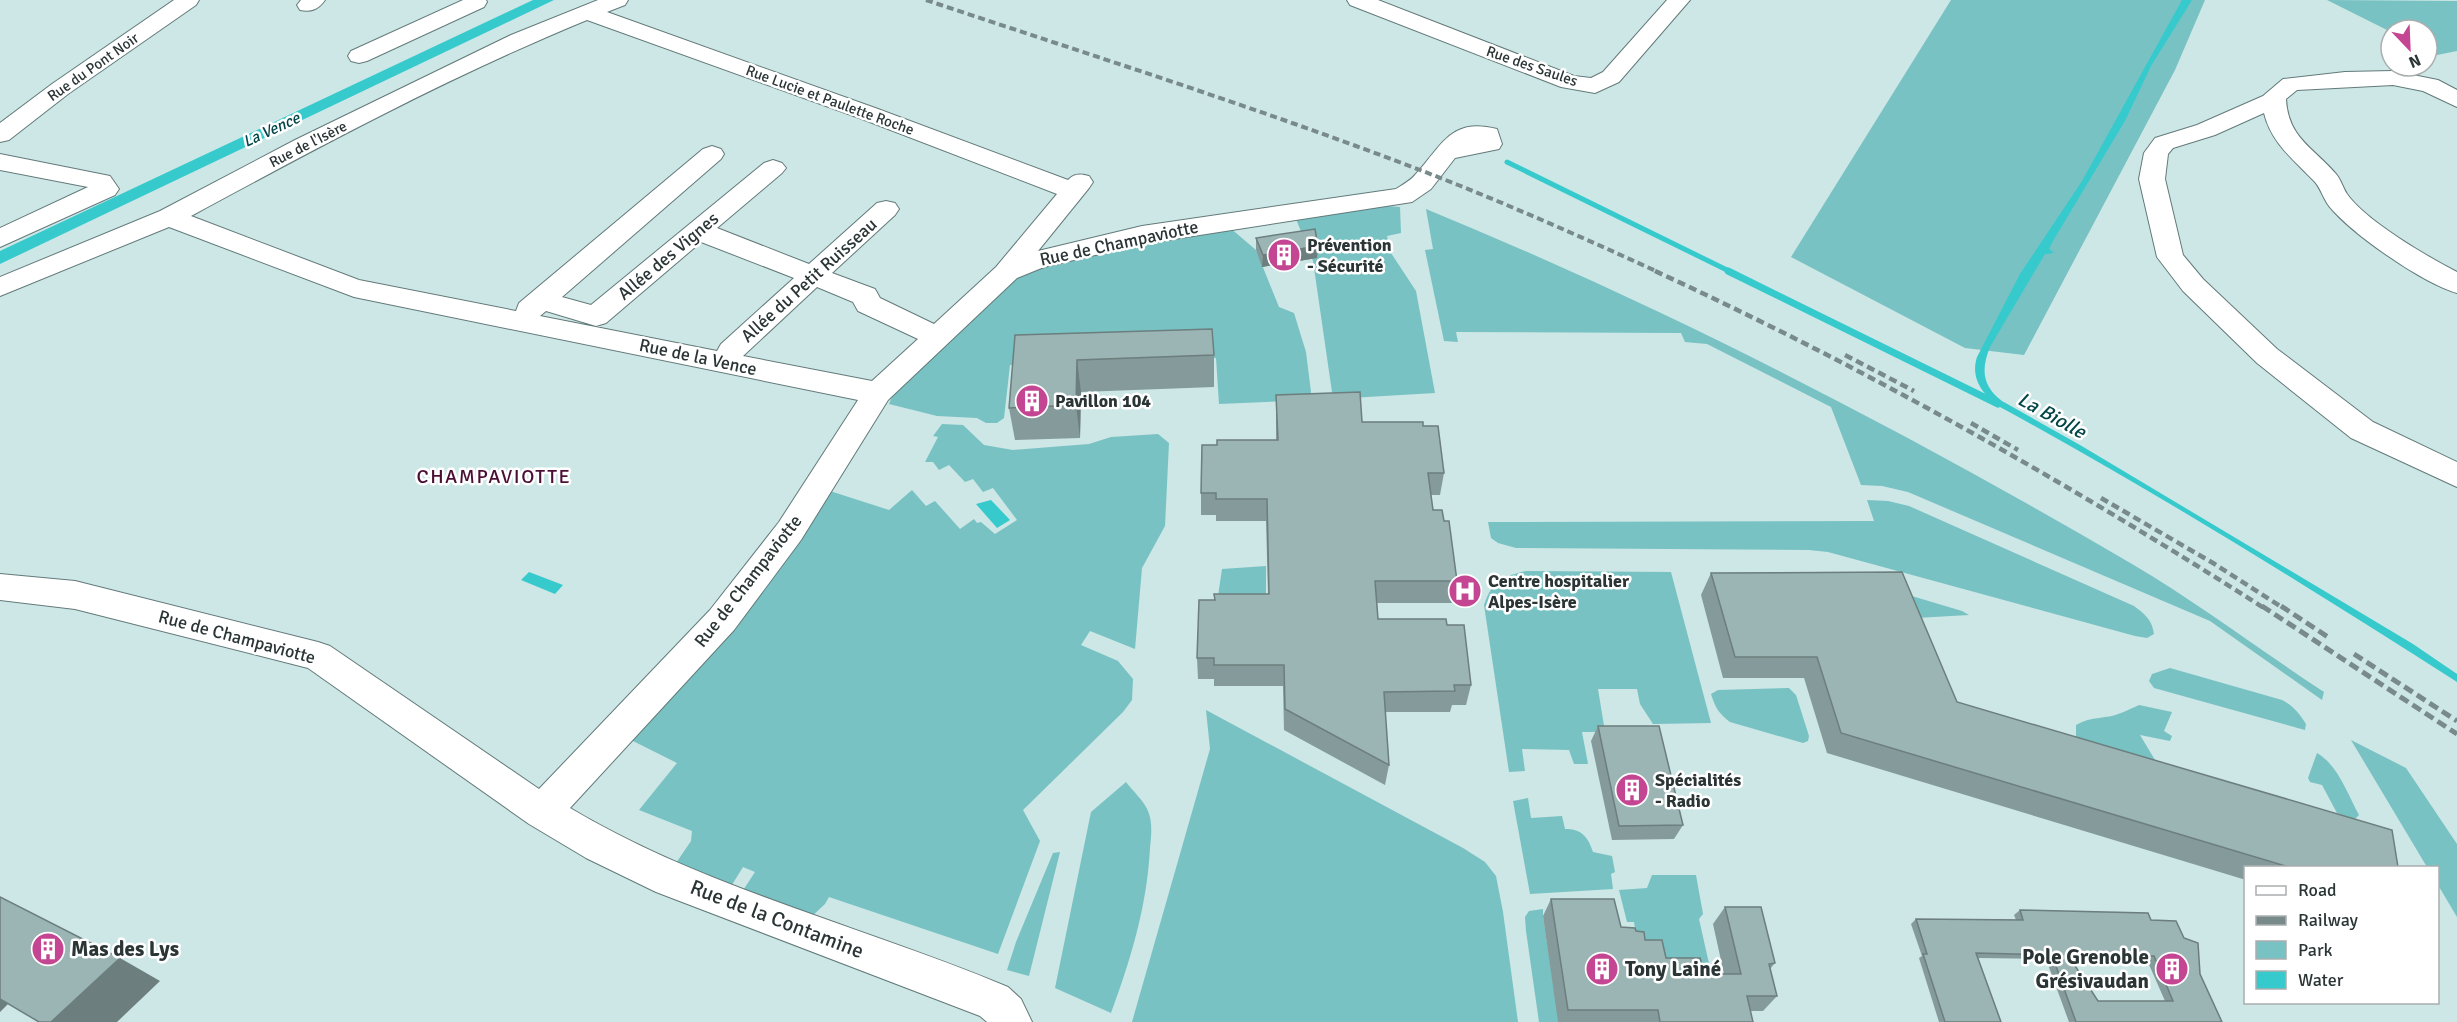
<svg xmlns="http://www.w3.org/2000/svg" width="2457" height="1022" viewBox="0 0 2457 1022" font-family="Signika,sans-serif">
<rect width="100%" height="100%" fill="#cde6e6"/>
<!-- green -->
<path fill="#78c2c3" d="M1951,0h254l-30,70 -151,285 -59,-7 -174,-91z
M2327,0l130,1v50l-20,4 -10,-5v-20h-36v2z
M1373,205l27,2 1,26 -14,3 4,17 25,38 19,102 -102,6 -20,-138 -17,-42z
M1426,209c244,100 479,222 706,355 66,39 128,86 192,128l-2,8 -112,-79 -302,-129 -26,-6 -21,-1 -30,-78 -124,-63 -22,-2 -4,-9 -225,-1 2,10 -14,-1 -19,-91 8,-1z
M1229,227l27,23 23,57 15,6 12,39 6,48 -93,4 -3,-46 -206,7 -6,53 -7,5h-11l-9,-5 -40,-2 -48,-12 4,-10 119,-116 59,-22z
M942,424l21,1 21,20 29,5 76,-6 22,-7 47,-3 11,9 -4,83 -23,42 -7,81 -45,-18 -9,14 37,16 15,18 -1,21 -9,12 -100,98 17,31 -42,113 -169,-57 -4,7 -15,14 -68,-26 13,-20 -12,-5 -13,21 -56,-22 17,-25 1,-10 -53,-21 38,-47 -58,-29 211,-243 59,19 23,-20 14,16 9,-5 25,28 14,-10 3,4 4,-1 14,12 22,-14 -24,-32 -10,4 -10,-13 -8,3 -16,-17 -10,5 -6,-8h-8l13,-25 -5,-1z
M1867,500l21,1 21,5 225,100c11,8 18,14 20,28l-7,4 -12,-2 -307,-84 -19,-2 -293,-2 -18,-5 -7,-5 -3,-16 386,-1z
M1266,566v49l-51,1 7,-47z
M1526,571l145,1 40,151 -58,1 -13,-20 -3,-15h-39l7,43h-23l6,32h-14l-5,-14 -47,-1 3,22 -16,1 -25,-167c9,-25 17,-28 42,-34z
M1895,591l67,20 7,4 -71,4z
M2170,668l112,32c11,6 17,13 24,24l-1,6 -151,-42 -5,-7 3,-7z
M1789,688l7,7 13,41 -1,5 -5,2 -73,-21c-11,-8 -15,-15 -19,-28l7,-4z
M2139,705l33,7 -8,19 8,5 -2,5 -30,-6 15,25 -50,-14 -29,5v-26c11,-6 17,-6 29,-8 12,-1 23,-7 34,-12z
M1206,710l257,138 22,14 11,14 7,36 15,110h-386l78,-273z
M2351,740l55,28 51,76v73l-19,-32v-17l-11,-1z
M2317,753c21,12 31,42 42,62l-5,5 -17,-7 -15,-28 -12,-3 -2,-4z
M1126,782c7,9 18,19 22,29 5,12 3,26 2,37 -3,58 -19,111 -39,165l-56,-25 36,-176z
M1528,798l3,20 31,-2 3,13c17,0 23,8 28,23l19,4 3,16 -4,2 2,15 -83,5 -17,-93z
M1060,852l-31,124 -22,-6 9,-28 37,-89z
M1652,875h44l7,39 -4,5 11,49 -33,1 -38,-18 -5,-29h-7l-8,-32 28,-2z
M1543,909v7l16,106h-20l-13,-91 -1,-14 4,-6z"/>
<!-- water -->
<path fill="#37cacd" d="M533,0h21l-554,264v-13z
M2182,0h10l-41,66 -26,55 -72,120 -4,8 5,4 -9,1 -55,93c-9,22 -8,39 12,54l78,44 333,199 44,30v8c-150,-96 -301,-190 -457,-275 -17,-12 -30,-28 -23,-50l43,-83 62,-93z
M991,500l19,20 -13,8 -21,-24z
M529,572l34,13 -8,9 -34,-14z"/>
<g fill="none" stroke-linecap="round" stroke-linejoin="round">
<!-- stream-far1 -->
<path stroke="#37cacd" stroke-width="5" d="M1507,162l224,110"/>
<!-- stream -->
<path stroke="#37cacd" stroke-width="7" d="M1728,271l270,133"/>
<!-- minor casing -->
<g stroke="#637a7a" stroke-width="2">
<path id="minor" d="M174,0h25l-3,5 -128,89 -59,46 -9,2v-19l52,-39z
M301,0h24c-7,10 -14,12 -25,10l-3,-5z
M463,0h23l1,2 -3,5 -117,54 -8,2 -8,-2 -3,-5 3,-5z
M598,0h30l-3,5 -18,7 271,97 190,71c6,-7 13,-6 21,-4l4,6 -4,6 -51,63 104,-25 254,-37c6,-4 14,-8 19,-14 27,-29 35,-58 82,-46l5,15 -3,5 -44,9 -24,31 -19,13 -270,42 -98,23 -27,11 -129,122 -87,140 -67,90 -164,178c136,81 293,118 438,179l13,12 11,23h-45l-7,-6 -324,-124 -70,-34 -57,-34 -221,-156 -233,-59 -75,-9v-26l75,7 243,61 12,4 209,143 171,-179 69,-88 79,-122 -504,-103 -185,-70 -169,69v-19l160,-66 135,-71 216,-105zM587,20l275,99 195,75 -61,73 -62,57 -54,-26 -5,-9 -43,-16 63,-58 4,-6 -4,-6 -9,-2 -9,2 -68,61 -92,-36 65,-55 4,-5 -4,-5 -9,-3 -9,3 -173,142 -29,-8 159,-138 3,-5 -3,-5 -9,-3 -9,3 -184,154 -3,8 -157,-31 -168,-64c129,-70 260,-140 396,-196zM701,242l93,36 -73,66 -4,7 -177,-35 6,-5 50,15 10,-3zM817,287l36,15 5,9 60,28 -46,42 -129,-25z
M1347,0h31l196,76 17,2 12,-6 64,-72h23l-71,82 -24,11 -34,-6 -211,-82z
M2393,71l45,9 19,10v17l-34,-16 -30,-6 -96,5 -11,9c2,39 27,48 50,75 5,6 7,14 11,20 19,27 81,63 110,78v21c-35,-10 -105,-59 -128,-87 -6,-8 -8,-17 -14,-24 -20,-21 -44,-39 -51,-69l-49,22 -42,13 -5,6 -3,25 18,76 20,24 74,70 96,73 84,40v25l-106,-49 -94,-75 -74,-72 -26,-34 -18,-78 5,-26 11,-15 42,-13 66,-29 20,-17 62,-7z
M0,154l110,22 9,13 -4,6 -115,52v-19l88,-41 -88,-17z"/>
</g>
<!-- minor -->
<use href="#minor" fill="#fff" fill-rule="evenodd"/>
<!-- rail-far2 -->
<path stroke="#798a8a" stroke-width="4" stroke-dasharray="7 4" stroke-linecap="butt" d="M926,0c158,53 317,103 473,162 88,33 174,71 259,110"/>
<!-- rail-far1 -->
<path stroke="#798a8a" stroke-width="4.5" stroke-dasharray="8 4.5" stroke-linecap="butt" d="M1655,271c211,97 413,212 609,337
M1845,355l69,36
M1971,423l47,27
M2101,498l112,65 70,45"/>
<!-- rail -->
<path stroke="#798a8a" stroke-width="5" stroke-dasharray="10 5" stroke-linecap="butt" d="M2262,606l195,128
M2281,606l50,33
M2354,654l103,67"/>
</g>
<!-- wall -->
<path fill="#859b9b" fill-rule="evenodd" d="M1256,238l62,8 -1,12 -55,9 -6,-17z
M1015,335l199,20v32l-133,5 -1,46 -65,2 -6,-32z
M1276,395l86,27 61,4 21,47 -4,22h-9l2,15 11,11 13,60 -5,22h-75l1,16 69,6 24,60 -5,20h-14l-2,7h-65l4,53 -4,20 -101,-55 -1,-44h-69v-7h-16l-1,-21 17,-58 54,-6 -2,-73h-50v-6h-15v-22l16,-48 59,-5z
M1711,573l246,129 441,165h-152v13l-419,-127 -23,-75h-81l-22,-83z
M1598,726l85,99 -9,14 -62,1 -21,-99z
M1551,899l70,28 15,4 30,27 39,16h19l-11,-50 12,-17 50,56 -5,6 7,27 -14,15h-13l3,11h-195l-15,-106z
M2020,910l131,10 49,54 22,48h-153l-23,-63 -68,-1 23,64h-62l-20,-64 3,-2 -11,-32 5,-5 100,1 -2,-5zM2071,960h76l18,41h-67z"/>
<!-- shaded-wall -->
<path fill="#6c7e7e" d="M1318,246l-1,12 -55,9 1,-12z
M1077,360l4,32 -1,46 -4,-33z
M120,958l40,23 -43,41h-66z
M0,996l11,5 -11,11z"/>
<!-- building -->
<path fill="#9bb4b4" stroke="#6c7e7e" stroke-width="1.5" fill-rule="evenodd" d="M1315,229l3,17 -55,9 -7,-17z
M1212,329l2,26 -137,5 -1,45 -67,3 6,-73z
M1360,392l2,30h61v4h15l6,47h-16l5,37h9l2,11h5l8,60h-82l3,38h68l1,6h17l7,60h-17l1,6 -71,1 5,73 -104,-56 -1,-44h-70v-7h-17l2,-58h16l-1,-6h55l-2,-95h-51v-6h-15l1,-48h15v-5h61l-2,-45z
M1902,572l55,130 435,128 6,37h-109l-448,-134 -24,-76h-82l-24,-84z
M1598,726h61l24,99 -64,1z
M0,897l120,61 -69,64h-12l-39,-23z
M1551,899h63l7,28 14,1 1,3 8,1 1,8h17l4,18h34l5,16h36l-16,-67h36l14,56 -6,1 8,32h-30l6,26h-93l-2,-12h-90z
M2020,910l128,3 3,7 25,1 8,17 14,5 2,31 22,48h-146l-24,-67 -76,-2 25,69h-56l-22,-68h4l-11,-35 107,1zM2068,955l86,1 19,45h-75z"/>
<!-- icons -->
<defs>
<g id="building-disc" transform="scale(1.725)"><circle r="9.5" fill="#c44591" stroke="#fff"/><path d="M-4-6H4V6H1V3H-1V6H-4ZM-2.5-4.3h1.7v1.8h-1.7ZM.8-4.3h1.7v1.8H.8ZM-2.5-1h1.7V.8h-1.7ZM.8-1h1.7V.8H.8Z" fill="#fff"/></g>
<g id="hospital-disc" transform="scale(1.725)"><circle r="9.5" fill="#c44591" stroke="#fff"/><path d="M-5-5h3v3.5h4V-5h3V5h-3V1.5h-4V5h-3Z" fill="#fff"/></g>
</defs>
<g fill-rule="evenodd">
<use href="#building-disc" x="1284" y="255"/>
<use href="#building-disc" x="1032" y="401"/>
<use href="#hospital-disc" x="1465" y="591"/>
<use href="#building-disc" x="1632" y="790"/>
<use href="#building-disc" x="48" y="949"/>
<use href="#building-disc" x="1602" y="969"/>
<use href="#building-disc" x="2172" y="969"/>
</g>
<g text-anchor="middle" stroke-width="5" stroke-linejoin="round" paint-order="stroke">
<!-- far-street labels -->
<g font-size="15" fill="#2b3536" stroke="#fff">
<text transform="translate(1532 66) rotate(19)" y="5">Rue des Saules</text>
<text transform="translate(93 67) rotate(-35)" y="5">Rue du Pont Noir</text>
<text transform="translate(830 100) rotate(20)" y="5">Rue Lucie et Paulette Roche</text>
<text transform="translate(308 144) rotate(-27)" y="5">Rue de l'Isère</text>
</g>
<!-- far-water labels -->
<g font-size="16" font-style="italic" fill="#034647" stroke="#fff">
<text transform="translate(271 129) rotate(-25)" y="6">La Vence</text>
</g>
<!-- street labels -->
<g font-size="18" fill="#2b3536" stroke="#fff">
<text transform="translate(1119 243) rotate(-12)" y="6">Rue de Champaviotte</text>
<text transform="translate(668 256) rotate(-40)" y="6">Allée des Vignes</text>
<text transform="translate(809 280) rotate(-42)" y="6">Allée du Petit Ruisseau</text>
<text transform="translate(698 357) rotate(12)" y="6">Rue de la Vence</text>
<text transform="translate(748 581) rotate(-52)" y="6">Rue de Champaviotte</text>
<text transform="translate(237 637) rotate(15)" y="6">Rue de Champaviotte</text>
</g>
<!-- poi labels -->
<g font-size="18" font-weight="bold" fill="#2b3536" stroke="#fff" text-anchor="start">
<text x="1307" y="251">Prévention<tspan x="1307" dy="21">- Sécurité</tspan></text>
<text x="1055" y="407">Pavillon 104</text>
<text x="1488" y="587">Centre hospitalier<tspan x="1488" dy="21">Alpes-Isère</tspan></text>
<text x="1655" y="786">Spécialités<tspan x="1655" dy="21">- Radio</tspan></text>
</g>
<!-- water labels -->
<g font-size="20" font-style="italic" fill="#034647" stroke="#fff">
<text transform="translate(2052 415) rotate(29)" y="7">La Biolle</text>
</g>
<!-- neighbourhood labels -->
<g font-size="20" letter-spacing="1.5" fill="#4b0e34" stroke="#fff">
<text x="494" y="483">CHAMPAVIOTTE</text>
</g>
<!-- near-street labels -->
<g font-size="21" fill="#2b3536" stroke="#fff">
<text transform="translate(777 919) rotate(21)" y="7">Rue de la Contamine</text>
</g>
<!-- near-poi labels -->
<g font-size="21" font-weight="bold" fill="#2b3536" stroke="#fff" text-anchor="start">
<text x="71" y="956">Mas des Lys</text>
<text x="2149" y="964" text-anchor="end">Pole Grenoble<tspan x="2149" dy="24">Grésivaudan</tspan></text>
<text x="1625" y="976">Tony Lainé</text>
</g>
</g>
<!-- legend -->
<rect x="2244" y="866" width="195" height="138" fill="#ffffff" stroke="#aaaeaf" stroke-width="1.5"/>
<rect x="2256" y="886" width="30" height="9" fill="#ffffff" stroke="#aaaeaf" stroke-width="1.5"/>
<text x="2298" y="896" font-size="18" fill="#2b3536">Road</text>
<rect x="2256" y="916" width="30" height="9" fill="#798a8a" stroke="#aaaeaf" stroke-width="1.5"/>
<text x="2298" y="926" font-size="18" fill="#2b3536">Railway</text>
<rect x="2256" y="941" width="30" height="18" fill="#78c2c3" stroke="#aaaeaf" stroke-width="1.5"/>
<text x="2298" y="956" font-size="18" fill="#2b3536">Park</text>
<rect x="2256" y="971" width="30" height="18" fill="#37cacd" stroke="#aaaeaf" stroke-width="1.5"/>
<text x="2298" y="986" font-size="18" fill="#2b3536">Water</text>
<!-- north arrow -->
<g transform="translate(2409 48) rotate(157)"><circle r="28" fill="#ffffff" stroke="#aaaeaf" stroke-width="1.5"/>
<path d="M0-4.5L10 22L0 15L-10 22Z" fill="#c44591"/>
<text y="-9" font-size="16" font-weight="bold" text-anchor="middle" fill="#2b3536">N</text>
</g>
</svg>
